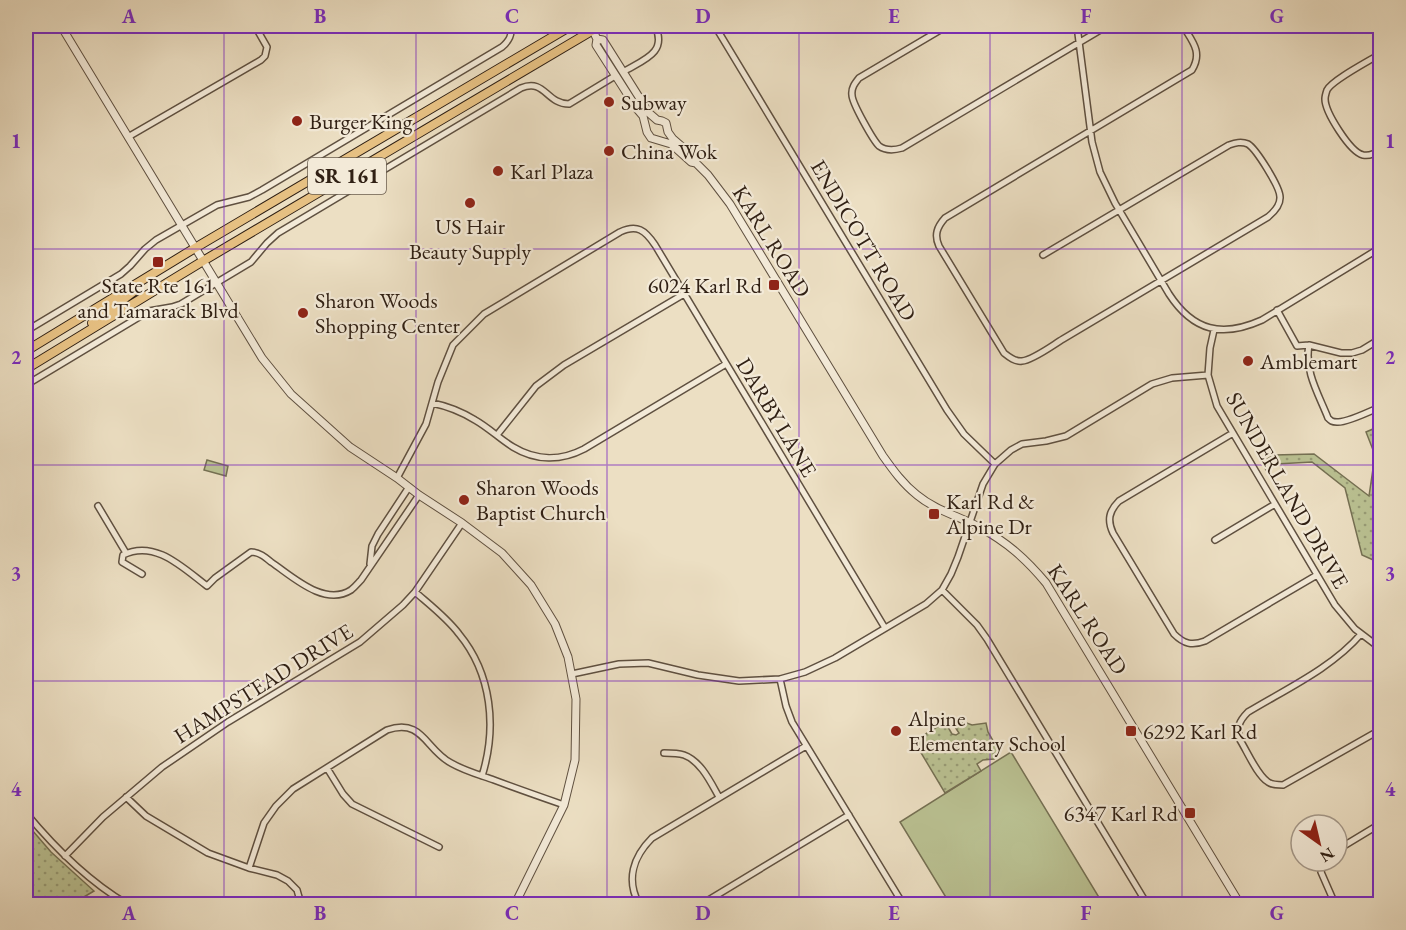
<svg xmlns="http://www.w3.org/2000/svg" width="1406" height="930" viewBox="0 0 1406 930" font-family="'EB Garamond',serif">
<defs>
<pattern id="park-dots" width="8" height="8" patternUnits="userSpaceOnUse" patternTransform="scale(1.5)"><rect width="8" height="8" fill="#bac192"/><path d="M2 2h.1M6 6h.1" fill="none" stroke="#989c76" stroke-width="1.8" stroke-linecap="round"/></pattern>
</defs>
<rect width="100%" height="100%" fill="#ecdfc3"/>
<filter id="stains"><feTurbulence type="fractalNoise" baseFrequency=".00333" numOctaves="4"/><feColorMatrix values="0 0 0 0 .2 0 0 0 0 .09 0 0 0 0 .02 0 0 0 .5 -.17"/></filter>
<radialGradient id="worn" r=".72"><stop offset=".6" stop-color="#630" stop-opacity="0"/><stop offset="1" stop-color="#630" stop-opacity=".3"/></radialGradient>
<!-- grass -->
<path fill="#bac192" stroke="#757053" stroke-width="1.5" d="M207,460l21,6 -2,10 -22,-6z
M1011,752l92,152h-153l-50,-82z"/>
<!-- park -->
<path fill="url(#park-dots)" stroke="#757053" stroke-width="1.5" d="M1380,426v137l-18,-8 -17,-67 -33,-26 -36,2 -10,6 -4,-8 12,-7 40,-1 55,42 6,-41 -9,-23z
M945,722l7,12 4,1 3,-2 -4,-6 9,-5 8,3 14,-2 2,9 11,19 -2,5 -3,3 -11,1 -6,4 4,7 -36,22 -31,-52z
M26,823l25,29 43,39 -22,13h-46z"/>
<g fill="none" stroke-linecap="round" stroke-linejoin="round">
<!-- minor casing -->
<g stroke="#5f5040" stroke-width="8">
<path id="minor" d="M715,26l232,384 17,24 31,30
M947,26l-88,52c-4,5 -8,10 -7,17 0,8 21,45 27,51 7,5 16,4 23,2l205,-122
M1077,26l15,116 8,30 15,31 54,91c24,37 53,44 93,26l118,-72
M1380,54c-11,7 -48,26 -53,36 -1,3 -2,7 -2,9 0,13 25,53 38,56 6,1 13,-2 17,-5
M623,72c20,-12 45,-19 32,-46
M128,137l133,-77 4,-4 2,-9 -12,-21
M1043,255l186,-110c6,-2 12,-4 19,-1 8,5 33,44 32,54 0,8 -6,14 -12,19l-205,122c-10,6 -30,21 -41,22 -7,1 -13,-4 -18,-8l-65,-107c-5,-11 -2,-19 6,-28l247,-148c11,-18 0,-29 -9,-44
M1277,310l20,36 12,-1 32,8h11l10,-3 18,-11
M1214,330l-4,18 -2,27 9,31 118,199 20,24 25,19
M26,331l95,-57 9,-8 15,-17 11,-9 61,-35 32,-8 13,-7 240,-143c7,-6 11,-12 8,-21
M1309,345c-5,26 10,50 19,73 3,3 4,4 9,4 9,1 34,-11 43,-15
M26,385l123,-74 23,-4 9,-3 70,-42 16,-19 11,-10 243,-145c24,-10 25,16 48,16l46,-28
M432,403c15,3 30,9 43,17 14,8 25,19 38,27 23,14 48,14 71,2l142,-85
M1233,433l-114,68c-10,10 -12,19 -6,32l61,101c10,10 18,12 31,7l112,-66
M497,435l39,-49 28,-21 120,-71
M397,478l29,-54 12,-42 15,-37 31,-31 136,-82c17,-8 25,-2 35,13l230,383
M98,506l28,47
M1215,540l60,-36
M370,564l2,-18 6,-12 31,-47
M142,574l-20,-12 1,-7c32,-16 60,13 84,31l8,-8 36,-26c8,0 14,5 20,10 21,14 53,45 80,28 4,-3 7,-7 10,-10l58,-85
M942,590l35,35 10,14 160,265
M415,592c15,13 32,26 44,42 33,40 38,94 23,142
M1361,634c-29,34 -75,55 -113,78 -9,9 -12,16 -8,28 7,11 17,35 28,42 4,3 9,3 15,3l97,-55
M572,674l47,-10 29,-1 50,12 41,6 41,-2 25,-7 30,-14 91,-54 16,-14 9,-16 7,-17 25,-73 12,-20 16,-14 11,-6 24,-3 20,-5 86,-52 20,-6 36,-3
M780,679l6,27 6,16 111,182
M664,753c6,0 14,0 20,2 17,6 27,28 35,42
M327,768l16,26 9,10 87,43
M126,797l20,19 62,37 41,15 28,7 11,6 9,9 4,14
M26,813c29,35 62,68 101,91
M1337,850l43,-26
M65,856l38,-39 59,-50 66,-45 132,-80 43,-37 12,-13 47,-69
M1324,861l-3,11 14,32
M249,868l15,-45 12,-17 17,-17 94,-59c36,-12 38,19 64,33 14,8 29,12 43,17 24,9 47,17 70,25
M639,904c-13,-24 -6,-47 13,-66l154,-92
M702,904l147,-89"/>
</g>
<!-- tertiary casing -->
<g stroke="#5f5040" stroke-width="9">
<path id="tertiary" d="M61,26l201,332 29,36 59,53 47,31 22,17 43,28 40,30 29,32 24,39 13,33 8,42 -1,61 -11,45 -49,99
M595,35l2,4 -1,6 41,64 6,7 4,16 4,6 20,6 20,18 5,1
M597,39l6,1 46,73 8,7 5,1 4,2 2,9 5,7 22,19 1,5 12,12 22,29 153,252c10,14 20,28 34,39 18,15 41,21 62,32 28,15 47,32 67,56l194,321"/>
</g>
<!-- primary casing -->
<g stroke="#302014" stroke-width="10">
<path id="primary" d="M92,323l45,-34
M26,351l169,-103 376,-222
M26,369l177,-108 397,-235"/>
</g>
<!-- minor -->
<use href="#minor" stroke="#f3ead8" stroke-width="5"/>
<!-- tertiary -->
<use href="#tertiary" stroke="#f3ead8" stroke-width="7"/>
<!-- primary -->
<use href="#primary" stroke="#e6c082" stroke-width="8"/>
</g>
<!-- grid -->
<path fill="none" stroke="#7b2cbf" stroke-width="1.5" stroke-opacity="0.55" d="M224,26v878M416,26v878M607,26v878M799,26v878M990,26v878M1182,26v878M26,249h1354M26,465h1354M26,681h1354"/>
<!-- markers -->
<g fill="#8f2418" stroke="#f3ead8" stroke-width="2">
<circle cx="609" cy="102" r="6"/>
<circle cx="297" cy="121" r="6"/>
<circle cx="609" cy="151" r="6"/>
<circle cx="498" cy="171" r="6"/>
<circle cx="470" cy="203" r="6"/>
<rect x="152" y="256" width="12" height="12" rx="3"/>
<rect x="768" y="279" width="12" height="12" rx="3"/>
<circle cx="303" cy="313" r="6"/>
<circle cx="1248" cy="361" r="6"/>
<circle cx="464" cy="500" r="6"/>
<rect x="928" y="508" width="12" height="12" rx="3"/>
<circle cx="896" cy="731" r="6"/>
<rect x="1125" y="725" width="12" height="12" rx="3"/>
<rect x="1184" y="807" width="12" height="12" rx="3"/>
</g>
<g text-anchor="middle" stroke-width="4.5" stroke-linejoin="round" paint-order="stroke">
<!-- shield labels -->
<rect fill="#f3ead8" stroke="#6a5d4f" stroke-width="1.5" x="308" y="158" width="78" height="36" rx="4.5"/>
<g font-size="21" font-weight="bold" fill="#302014">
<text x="347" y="183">SR 161</text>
</g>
<!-- poi labels -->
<g font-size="22" fill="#302014" stroke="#f3ead8" text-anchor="start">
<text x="621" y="110">Subway</text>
<text x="309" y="129">Burger King</text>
<text x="621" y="159">China Wok</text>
<text x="510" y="179">Karl Plaza</text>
<text x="470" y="234" text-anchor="middle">US Hair<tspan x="470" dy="25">Beauty Supply</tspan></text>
<text x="158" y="293" text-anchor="middle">State Rte 161<tspan x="158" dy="25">and Tamarack Blvd</tspan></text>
<text x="762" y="293" text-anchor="end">6024 Karl Rd</text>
<text x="315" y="308">Sharon Woods<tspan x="315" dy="25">Shopping Center</tspan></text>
<text x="1260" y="369">Amblemart</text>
<text x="476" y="495">Sharon Woods<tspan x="476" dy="25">Baptist Church</tspan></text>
<text x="946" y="509">Karl Rd &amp;<tspan x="946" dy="25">Alpine Dr</tspan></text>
<text x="908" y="726">Alpine<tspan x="908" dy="25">Elementary School</tspan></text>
<text x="1143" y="739">6292 Karl Rd</text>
<text x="1178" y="821" text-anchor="end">6347 Karl Rd</text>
</g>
<!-- street labels -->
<g font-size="22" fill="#302014" stroke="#f3ead8">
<text transform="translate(864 240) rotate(59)" y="8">ENDICOTT ROAD</text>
<text transform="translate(772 241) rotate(58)" y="8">KARL ROAD</text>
<text transform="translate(777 417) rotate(59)" y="8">DARBY LANE</text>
<text transform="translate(1288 490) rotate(60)" y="8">SUNDERLAND DRIVE</text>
<text transform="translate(1088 619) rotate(57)" y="8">KARL ROAD</text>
<text transform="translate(263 683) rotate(-32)" y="8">HAMPSTEAD DRIVE</text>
</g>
</g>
<!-- margin -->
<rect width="1406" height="930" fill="none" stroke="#ecdfc3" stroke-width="66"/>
<!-- north arrow -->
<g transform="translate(1319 843) rotate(146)"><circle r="28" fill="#f3ead8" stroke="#a5998a" stroke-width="1.5"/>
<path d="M0-4.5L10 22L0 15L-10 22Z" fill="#8f2418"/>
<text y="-9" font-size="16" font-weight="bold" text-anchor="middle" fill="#302014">N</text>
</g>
<rect x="33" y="33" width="1340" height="864" fill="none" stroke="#7b2cbf" stroke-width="2"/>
<g font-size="20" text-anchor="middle" font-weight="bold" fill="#7b2cbf">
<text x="129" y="23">A</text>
<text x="320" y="23">B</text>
<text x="512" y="23">C</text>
<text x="703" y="23">D</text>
<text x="894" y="23">E</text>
<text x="1086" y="23">F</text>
<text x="1277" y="23">G</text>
<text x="16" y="148">1</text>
<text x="1390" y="148">1</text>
<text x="16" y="364">2</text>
<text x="1390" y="364">2</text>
<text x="16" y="580">3</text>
<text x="1390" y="580">3</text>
<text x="16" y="796">4</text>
<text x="1390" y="796">4</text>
<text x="129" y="920">A</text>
<text x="320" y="920">B</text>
<text x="512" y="920">C</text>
<text x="703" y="920">D</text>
<text x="894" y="920">E</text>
<text x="1086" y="920">F</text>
<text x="1277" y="920">G</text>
</g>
<rect width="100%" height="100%" filter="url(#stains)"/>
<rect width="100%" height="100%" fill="url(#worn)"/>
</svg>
